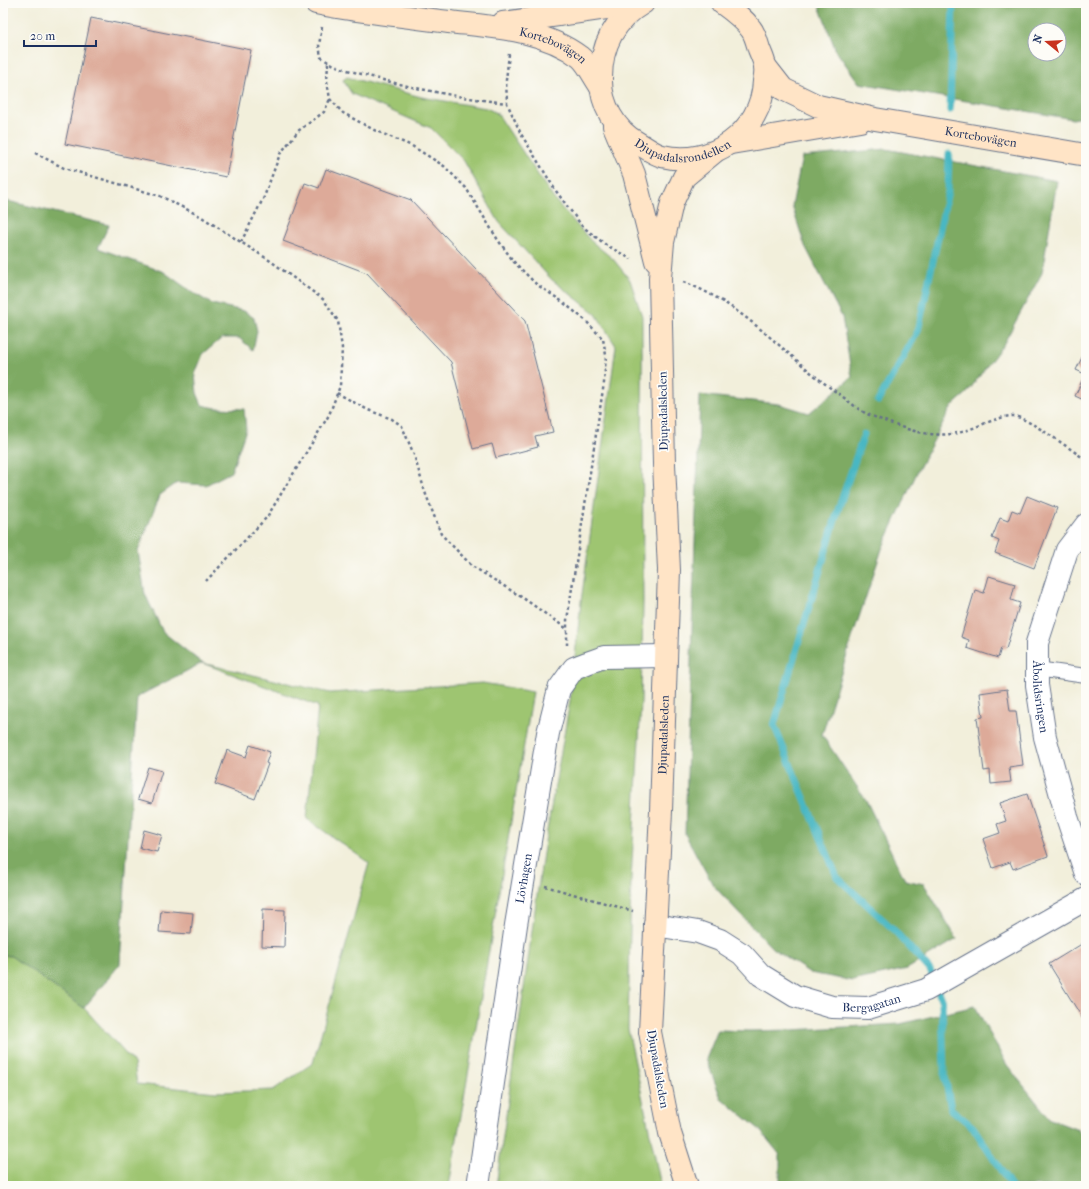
<svg xmlns="http://www.w3.org/2000/svg" width="1089" height="1189" viewBox="0 0 1089 1189" font-family="'IM FELL French Canon',serif">
<rect width="100%" height="100%" fill="#fdfcf7"/>
<filter id="ink" filterUnits="userSpaceOnUse"><feTurbulence type="fractalNoise" baseFrequency=".025" numOctaves="2"/><feDisplacementMap in="SourceGraphic" scale="8" xChannelSelector="R" yChannelSelector="G"/><feConvolveMatrix kernelMatrix="1 2 1 2 8 2 1 2 1" color-interpolation-filters="sRGB"/></filter>
<filter id="wash" filterUnits="userSpaceOnUse"><feTurbulence type="fractalNoise" baseFrequency=".012" numOctaves="4" result="noise"/><feDisplacementMap in="SourceGraphic" scale="16" xChannelSelector="R" yChannelSelector="G"/><feGaussianBlur stdDeviation="0.9" result="paint"/><feColorMatrix in="noise" values="0 0 0 0 0 0 0 0 0 0 0 0 0 0 0 0 0 1.4 0 .05"/><feComposite in="paint" operator="in"/></filter>
<g filter="url(#wash)">
<rect width="100%" height="100%" fill="#f2efdb"/>
<!-- green -->
<path fill="#9ec571" stroke="#5c7a68" d="M347,77l74,20 65,11 11,5 57,86 37,42 22,18 17,21 12,36 1,288 -2,99 -10,177 -3,149 33,157h-165l47,-333 27,-152 11,-99 35,-256 -20,-32 -45,-35 -52,-57 -35,-61 -33,-33 -79,-34 -9,-14z
M202,663l128,30 153,-10 50,9 -84,494h-446v-231l8,1 73,52 50,55 3,21 79,8 57,-2 40,-27 56,-200 -62,-44 11,-113z"/>
<!-- forest -->
<path fill="#7eaa63" stroke="#4c6c60" fill-rule="evenodd" d="M818,3h268v113l-13,3 -214,-36 -23,-32zM1035,30h24v24h-24z
M886,149l171,32 -15,92 -38,70 -37,50 -15,13 -33,62 -37,81 -30,89 -30,97 44,65 39,80 19,4 33,55 -50,30 -54,12 -43,-8 -38,-25 -59,-63 -28,-51 15,-439 79,9 30,9 43,-36 -10,-60 -37,-71 -13,-40 10,-49z
M3,200l106,25 -11,23 66,24 28,20 20,12 32,7 10,7 3,13 -4,19 -14,-12h-17l-19,16 -8,20 2,19 5,12 14,3 28,1 2,21 -15,42 -25,13 -29,-2 -17,12 -22,56 7,43 18,38 39,31 -65,34 -17,267 -36,44 -73,-52 -8,-1z
M975,1006l32,59 43,54 28,11 8,13v43h-306v-31l-21,-26 -38,-31 -15,-39 12,-29 31,1 42,-1 109,-6z"/>
<g fill="none" stroke-linecap="round" stroke-linejoin="round">
<!-- stream -->
<path stroke="#49b7c3" stroke-width="7" d="M950,110l3,-107
M878,401l40,-70 30,-140 1,-37
M864,434l-26,76 -64,215 63,152 56,52 37,41 12,32 2,69 7,38 22,18 38,59"/>
</g>
<g id="blocks">
<!-- building -->
<path fill="#da9" d="M91,18l160,32 -25,127 -161,-33z
M326,169l85,31 114,121 28,111 -18,4 3,11 -42,11 -4,-14 -19,5 -22,-87 -84,-89 -84,-32 22,-58 14,5z
M1086,349v52l-11,-5 10,-22 -9,-4z
M1027,496l30,12 -23,60 -39,-15 4,-12 -7,-3 8,-20 8,3 4,-11 8,3z
M989,576l26,8 -4,16 9,3 -14,46 -5,-1 -3,10 -31,-10 2,-8 -8,-3 14,-47 9,3z
M1007,689l3,22h6l7,54 -14,2 2,15 -20,2 -1,-14 -6,1 -7,-53 6,-1 -3,-24z
M250,745l20,7 -4,11 2,1 -13,35 -40,-15 12,-34 19,7z
M148,767l14,4 -10,32 -14,-4z
M1027,794l21,62 -35,13 -3,-7 -17,6 -10,-29 17,-6 -3,-9 9,-3 -6,-18z
M144,830l18,5 -5,17 -17,-4z
M263,909l22,1 -1,37 -22,-1z
M161,910l32,3 -2,21 -32,-2z
M1085,942l1,1v81l-37,-60z"/>
</g>
</g>
<g filter="url(#ink)">
<use href="#blocks" fill-opacity="0" stroke="#66728a" stroke-width="1"/>
<g fill="none" stroke-linecap="round" stroke-linejoin="round">
<!-- lane casing -->
<g stroke="#66728a" stroke-width="16">
<path id="lane" d="M1037,669l49,7"/>
</g>
<!-- street casing -->
<g stroke="#66728a" stroke-width="24">
<g id="street">
<path id="s1" d="M1086,525l-19,25 -30,93v42l8,52 22,80 19,57"/>
<path id="s2" d="M655,925l43,7 22,8 22,14 19,21 34,21 37,11 36,1 58,-18 160,-91"/>
<path id="s3" d="M478,1186l38,-261 32,-192 11,-44 15,-21 13,-5 17,-6 61,-1"/>
</g>
</g>
<!-- secondary casing -->
<g stroke="#66728a" stroke-width="24">
<g id="secondary">
<path id="s4" d="M316,3c44,9 88,13 133,19 44,5 94,7 131,35 7,5 15,22 21,30"/>
<path id="s5" d="M643,3c-29,17 -42,42 -42,75 -1,25 14,53 37,65 7,4 16,11 24,13 49,12 100,-24 102,-75 1,-5 2,-10 1,-15 -1,-6 -4,-12 -6,-17 -2,-7 -4,-15 -8,-20 -8,-11 -18,-18 -29,-26"/>
<path d="M503,23l138,-20"/>
<path id="s6" d="M765,66l18,23 35,17 57,13 211,36"/>
<path d="M614,126l20,48 22,87"/>
<path d="M731,143l129,-22"/>
<path id="s7" d="M687,1186l-17,-53 -20,-101 11,-221 8,-241 -5,-106 -4,-186 3,-36 9,-39 12,-26 29,-24"/>
</g>
</g>
<!-- path -->
<path stroke="#66728a" stroke-width="2.5" stroke-dasharray="3 3" stroke-linecap="butt" d="M322,27l-3,18 2,12c14,11 34,15 51,20 44,12 89,21 135,26
M509,54l-3,26 1,23 14,31 35,57 26,35 24,19 25,14
M328,63l-1,18 3,18 13,14 31,17 38,16 32,20 22,22 32,52 16,22 22,22 24,16 25,20 18,19 3,16 -2,28 -37,237v25
M35,153l29,15 96,28 40,20 69,44 55,40 14,21 4,27 -2,38 -11,29 -62,102 -61,64
M241,242l23,-45 16,-43 18,-23 26,-19 6,-13
M683,282c62,22 104,76 156,112 10,7 21,18 33,22 30,12 60,25 93,15 12,-4 37,-16 49,-15 14,2 59,35 72,44
M337,393l31,17 24,9 10,7 12,29 11,37 16,42 31,32 51,32 44,31
M545,886l88,25"/>
<!-- lane -->
<use href="#lane" stroke="#fff" stroke-width="14"/>
<!-- street -->
<use href="#street" stroke="#fff" stroke-width="22"/>
<!-- secondary -->
<use href="#secondary" stroke="#ffe4c6" stroke-width="22"/>
</g>
</g>
<g text-anchor="middle" stroke-width="3.5" stroke-linejoin="round" paint-order="stroke">
<!-- street labels -->
<g font-size="12" fill="#1b2f5e" stroke="#fdfcf7">
<text dy="4" stroke="none"><textPath href="#s4" startOffset="242">Kortebovägen</textPath></text>
<text dy="4" stroke="none"><textPath href="#s6" startOffset="234">Kortebovägen</textPath></text>
<text dy="4" stroke="none"><textPath href="#s5" startOffset="217">Djupadalsrondellen</textPath></text>
<text transform="translate(663 411) rotate(-91)" y="4">Djupadalsleden</text>
<text dy="4" stroke="none"><textPath href="#s1" startOffset="183">Åbolidsringen</textPath></text>
<text dy="4" stroke="none"><textPath href="#s7" startOffset="456">Djupadalsleden</textPath></text>
<text dy="4" stroke="none"><textPath href="#s3" startOffset="311">Lövhagen</textPath></text>
<text dy="4" stroke="none"><textPath href="#s2" startOffset="240">Bergagatan</textPath></text>
<text transform="translate(658 1069) rotate(80)" y="4">Djupadalsleden</text>
</g>
</g>
<!-- margin -->
<rect width="1089" height="1189" fill="none" stroke="#fdfcf7" stroke-width="16"/>
<!-- north arrow -->
<g transform="translate(1047 42) rotate(288)"><circle r="19" fill="#fdfcf7" stroke="#a3aaba"/>
<path d="M0-3L7 15L0 10L-7 15Z" fill="#c8321e"/>
<text y="-6" font-size="11" font-weight="bold" text-anchor="middle" fill="#1b2f5e">N</text>
</g>
<!-- scale -->
<path d="M24 40v6h72v-6" fill="none" stroke="#1b2f5e" stroke-width="2"/>
<text x="30" y="40" font-size="12" fill="#1b2f5e" stroke="#fdfcf7" stroke-width="3" paint-order="stroke">20 m</text>
</svg>
